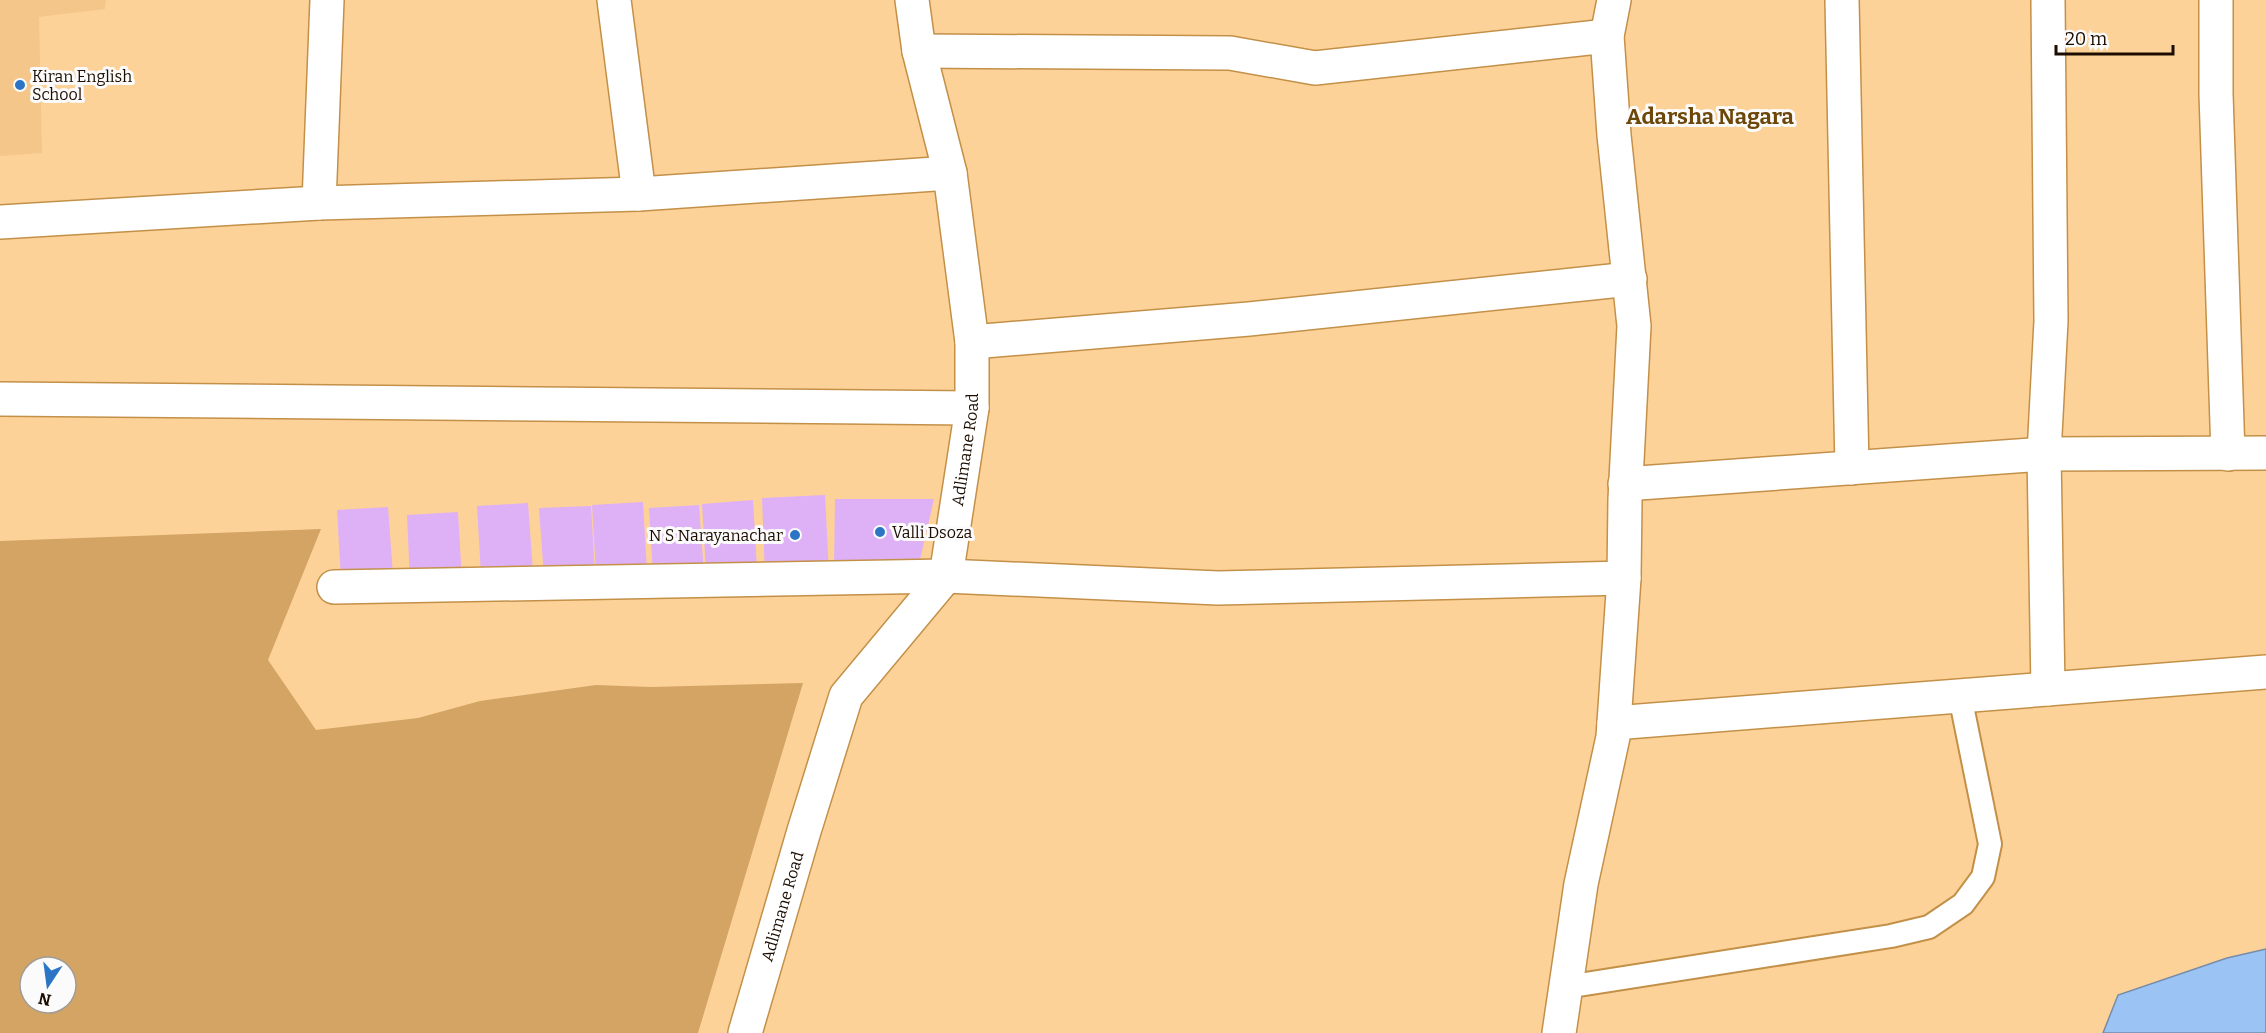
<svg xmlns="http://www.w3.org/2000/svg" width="2266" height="1033" viewBox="0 0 2266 1033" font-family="Bitter,serif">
<rect width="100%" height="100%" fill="#fdd299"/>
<!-- built -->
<path fill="#f5c689" d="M0,0h106l-1,9 -66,8 3,136 -42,3z"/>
<!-- green -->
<path fill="#d3a463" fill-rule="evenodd" d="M321,529l-53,131 48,70 102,-12 62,-17 116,-16 55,2 152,-4 -105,350h-698v-492zM30,967h36v36h-36z"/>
<!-- water -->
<path fill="#9bc3f3" stroke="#758caa" stroke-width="1.5" d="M2266,949v84h-163l15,-38 109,-37z"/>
<!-- building -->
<path fill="#deb0f6" d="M825,495l4,78 -64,2 -3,-77z
M835,499h99l-15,65 -85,3z
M753,500l4,69 -51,3 -4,-68z
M643,502l4,68 -51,3 -4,-68z
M528,503l5,69 -52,3 -4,-69z
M699,505l5,68 -51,3 -4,-68z
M591,506l4,68 -51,3 -5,-69z
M388,507l5,68 -52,4 -4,-69z
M458,512l4,69 -52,2 -3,-68z"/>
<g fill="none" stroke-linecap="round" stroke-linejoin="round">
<!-- lane casing -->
<g stroke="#c39048" stroke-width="26">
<path id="lane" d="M1566,987l325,-51 38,-9 34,-23 20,-27 7,-33 -30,-148"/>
</g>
<!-- street casing -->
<g stroke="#c39048" stroke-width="36">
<g id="street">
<path d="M327,0l-8,203 320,-9 311,-21"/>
<path d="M614,0l25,194"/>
<path d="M1842,0l10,468"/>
<path d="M2048,0l3,321 -7,133 4,235"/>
<path d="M2216,0v94l12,360"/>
<path d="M919,51l311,2 85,15 292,-32"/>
<path d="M0,222l319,-19"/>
<path d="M972,342l277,-23 381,-40"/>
<path d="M0,399l972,9"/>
<path d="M1625,484l419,-30 222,-1"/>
<path d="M334,587l612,-11 272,12 406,-10 1,-79 9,-173 -20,-191 -7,-99 7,-36"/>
<path d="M1614,723l652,-51"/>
<path id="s1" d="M745,1033l59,-202 42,-135 100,-120 26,-168v-66l-22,-169 -31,-122 -7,-51"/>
<path d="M1559,1033l22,-149 32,-147 11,-159"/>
</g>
</g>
<!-- lane -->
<use href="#lane" stroke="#fff" stroke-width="22"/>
<!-- street -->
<use href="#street" stroke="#fff" stroke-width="33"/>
</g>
<!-- markers -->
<g fill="#2c75c5" stroke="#fbfbfb" stroke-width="2">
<circle cx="20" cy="85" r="6"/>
<circle cx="880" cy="532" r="6"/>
<circle cx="795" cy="535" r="6"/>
</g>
<g text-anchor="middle" stroke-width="6" stroke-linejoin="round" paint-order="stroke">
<!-- poi labels -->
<g font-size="16" fill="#1c0d00" stroke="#fbfbfb" text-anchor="start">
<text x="32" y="82">Kiran English<tspan x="32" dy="18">School</tspan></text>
<text x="892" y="538">Valli Dsoza</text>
<text x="783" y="541" text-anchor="end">N S Narayanachar</text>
</g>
<!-- street labels -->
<g font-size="16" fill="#1c0d00" stroke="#fbfbfb">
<text dy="6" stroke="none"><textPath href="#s1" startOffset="636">Adlimane Road</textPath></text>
<text dy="6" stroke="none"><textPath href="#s1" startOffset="132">Adlimane Road</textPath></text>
</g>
<!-- district labels -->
<g font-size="22" font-weight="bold" fill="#6c4709" stroke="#fbfbfb">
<text x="1710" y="124">Adarsha Nagara</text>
</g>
</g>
<!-- north arrow -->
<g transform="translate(48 985) rotate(193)"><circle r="28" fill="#fbfbfb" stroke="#a29c97" stroke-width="1.5"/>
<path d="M0-4.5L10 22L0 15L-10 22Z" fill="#2c75c5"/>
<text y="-9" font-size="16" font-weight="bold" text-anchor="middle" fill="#1c0d00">N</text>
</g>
<!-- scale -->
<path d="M2056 45v9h117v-9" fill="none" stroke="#1c0d00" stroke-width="3"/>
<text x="2065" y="45" font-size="18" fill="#1c0d00" stroke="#fbfbfb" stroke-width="4.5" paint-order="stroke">20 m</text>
</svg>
